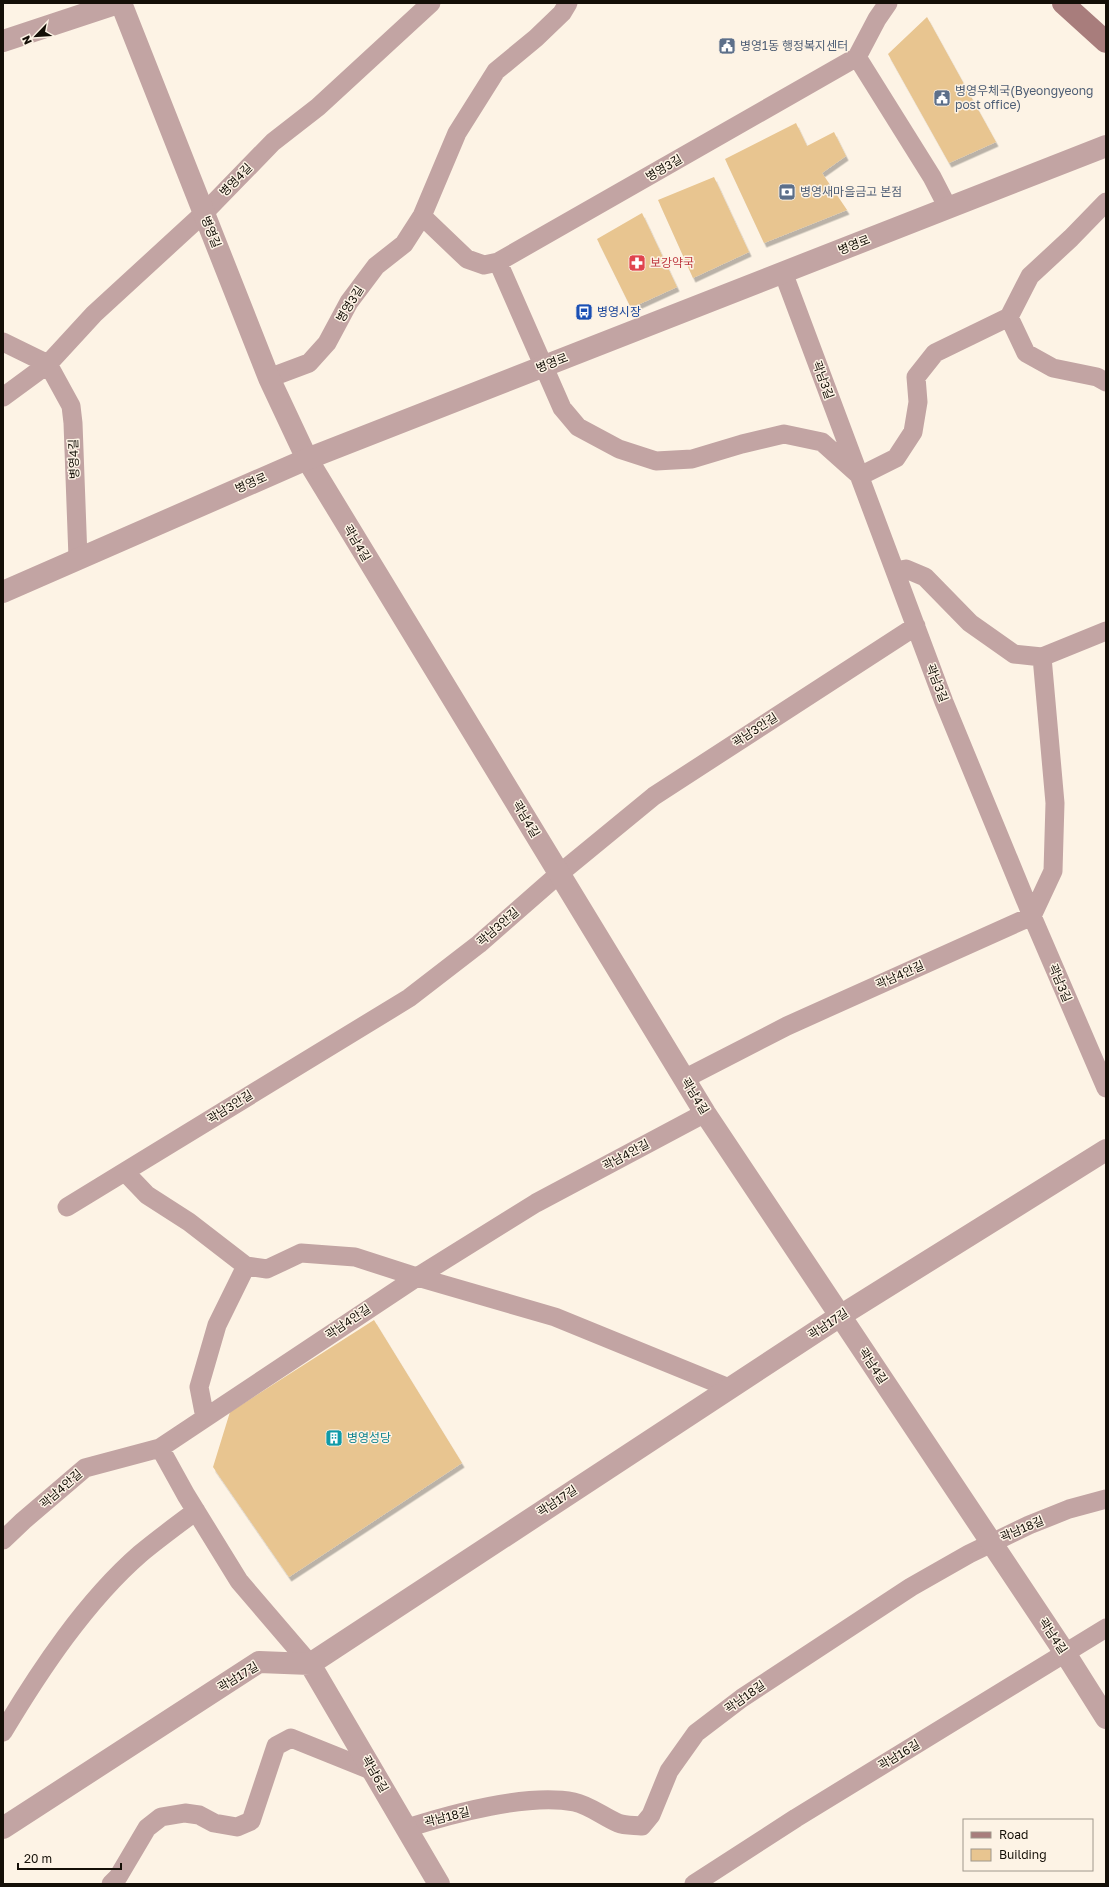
<svg xmlns="http://www.w3.org/2000/svg" width="1109" height="1887" viewBox="0 0 1109 1887" font-family="'Golos Text','Noto Sans KR',sans-serif">
<defs>
<filter id="shadow"><feDropShadow dx="2.5" dy="4.5" stdDeviation="0" flood-color="#0004"/></filter>
</defs>
<rect width="100%" height="100%" fill="#fdf3e5"/>
<!-- building -->
<path fill="#e8c590" filter="url(#shadow)" d="M927,17l69,125 -47,21 -61,-109z
M796,123l11,23 27,-14 12,24 -24,17 25,37 -83,33 -39,-84z
M714,177l35,75 -56,26 -35,-78z
M642,213l35,74 -46,21 -34,-69z
M374,1320l88,143 -173,114 -76,-110 17,-55z"/>
<g fill="none" stroke-linecap="round" stroke-linejoin="round">
<!-- service -->
<path stroke="#c2a4a3" stroke-width="19" d="M857,57l75,120 16,31
M422,216l45,43 17,6 14,-3 359,-205 20,-38 11,-16
M498,262l64,146 16,19 41,22 37,12 36,-2 50,-15 42,-10 38,8 38,34 36,-18 17,-26 5,-30 -2,-25 19,-24 74,-36 21,-41 41,-38 35,-36
M783,272l161,430 88,214 74,172
M1009,317l17,36 27,15 44,9 9,5
M3,342l45,22 23,42 2,17 5,135
M269,378l40,-15 18,-20 22,-41 27,-36 28,-22 18,-28 35,-83 39,-62 40,-33 26,-25 6,-10
M3,397l45,-33 46,-50 110,-101 69,-71 45,-35 113,-104
M895,571l11,-2 19,8 45,46 44,31 28,3 64,-26
M684,1079l103,-53 245,-110 21,-45 2,-68 -13,-146
M125,1172l22,23 42,27 57,44 21,3 34,-16 54,4 62,20 138,40 174,71
M67,1207l342,-209 70,-54 80,-70 95,-78 262,-170
M205,1418l-6,-31 18,-62 29,-59
M160,1448l26,47 53,86 71,83
M3,1540l20,-19 62,-53 75,-20 257,-171 119,-74 169,-90
M3,1732c37,-62 83,-131 137,-178 18,-15 37,-29 56,-43
M407,1828c44,-14 121,-35 167,-26 15,3 30,15 44,21 7,3 17,2 24,3l9,-11 18,-44 27,-38 46,-35 169,-111 58,-33 60,-29 40,-16 37,-10
M111,1884l7,-7 29,-49 14,-11 24,-4 14,2 15,8 23,4 14,-6 25,-75 15,-8 82,33
M694,1884l102,-66 310,-190"/>
<!-- minor -->
<path stroke="#c2a4a3" stroke-width="22" d="M121,3l148,375 38,81 398,654 360,540 41,65
M3,41l115,-38
M310,1664l129,220
M3,1828l256,-166 51,2 530,-348 266,-166"/>
<!-- tertiary -->
<path stroke="#c2a4a3" stroke-width="22" d="M3,592l304,-133 799,-313"/>
<!-- secondary -->
<path stroke="#a87d7c" stroke-width="22" d="M1063,3l43,39"/>
</g>
<!-- icons -->
<defs>
<g id="civic-square" transform="scale(0.9)"><rect x="-9" y="-9" width="18" height="18" rx="4" fill="#5c6f8a" stroke="#fdf3e5"/><path d="M-.6-6.5H3V-4.5H.6V-3L4-1V1h2V6H-6V1h2V-1L-.6-3ZM-1.2 2.5V6h2.4V2.5Z" fill="#fff"/></g>
<g id="bank-square" transform="scale(0.9)"><rect x="-9" y="-9" width="18" height="18" rx="4" fill="#5c6f8a" stroke="#fdf3e5"/><path d="M-6-4H6V4H-6ZM0-2.3a2.3 2.3 0 1 0 0 4.6a2.3 2.3 0 1 0 0-4.6Z" fill="#fff"/></g>
<g id="pharmacy-square" transform="scale(0.9)"><rect x="-9" y="-9" width="18" height="18" rx="4" fill="#e0444e" stroke="#fdf3e5"/><path d="M-2-6h4v4h4v4h-4v4h-4v-4h-4v-4h4Z" fill="#fff"/></g>
<g id="bus-square" transform="scale(0.9)"><rect x="-9" y="-9" width="18" height="18" rx="4" fill="#1a4fb4" stroke="#fdf3e5"/><path d="M-5-6H5V4H4V6H2V4H-2V6H-4V4H-5ZM-3.5-4V0h7V-4ZM-3.5 1.2v1.5H-2V1.2ZM2 1.2v1.5H3.5V1.2Z" fill="#fff"/></g>
<g id="building-square" transform="scale(0.9)"><rect x="-9" y="-9" width="18" height="18" rx="4" fill="#0f9aa8" stroke="#fdf3e5"/><path d="M-4-6H4V6H1V3H-1V6H-4ZM-2.5-4.3h1.7v1.8h-1.7ZM.8-4.3h1.7v1.8H.8ZM-2.5-1h1.7V.8h-1.7ZM.8-1h1.7V.8H.8Z" fill="#fff"/></g>
</defs>
<g fill-rule="evenodd">
<use href="#civic-square" x="727" y="46"/>
<use href="#civic-square" x="942" y="98"/>
<use href="#bank-square" x="787" y="192"/>
<use href="#pharmacy-square" x="637" y="263"/>
<use href="#bus-square" x="584" y="312"/>
<use href="#building-square" x="334" y="1438"/>
</g>
<g text-anchor="middle" stroke-width="3" stroke-linejoin="round" paint-order="stroke">
<!-- service labels -->
<g font-size="12" fill="#4e5e75" stroke="#fdf3e5" text-anchor="start">
<text x="740" y="50">병영1동 행정복지센터</text>
<text x="955" y="95">병영우체국(Byeongyeong<tspan x="955" dy="14">post office)</tspan></text>
<text x="800" y="196">병영새마을금고 본점</text>
</g>
<!-- street labels -->
<g font-size="12" fill="#140f07" stroke="#fdf3e5">
<text transform="translate(664 168) rotate(-30)" y="4">병영3길</text>
<text transform="translate(236 180) rotate(-46)" y="4">병영4길</text>
<text transform="translate(211 232) rotate(69)" y="4">병영길</text>
<text transform="translate(854 245) rotate(-21)" y="4">병영로</text>
<text transform="translate(350 304) rotate(-58)" y="4">병영3길</text>
<text transform="translate(552 363) rotate(-21)" y="4">병영로</text>
<text transform="translate(823 380) rotate(70)" y="4">곽남3길</text>
<text transform="translate(74 459) rotate(-92)" y="4">병영4길</text>
<text transform="translate(251 483) rotate(-23)" y="4">병영로</text>
<text transform="translate(357 543) rotate(59)" y="4">곽남4길</text>
<text transform="translate(937 683) rotate(69)" y="4">곽남3길</text>
<text transform="translate(755 730) rotate(-33)" y="4">곽남3안길</text>
<text transform="translate(526 819) rotate(59)" y="4">곽남4길</text>
<text transform="translate(498 927) rotate(-41)" y="4">곽남3안길</text>
<text transform="translate(900 975) rotate(-24)" y="4">곽남4안길</text>
<text transform="translate(1060 983) rotate(67)" y="4">곽남3길</text>
<text transform="translate(695 1096) rotate(58)" y="4">곽남4길</text>
<text transform="translate(230 1107) rotate(-32)" y="4">곽남3안길</text>
<text transform="translate(626 1155) rotate(-28)" y="4">곽남4안길</text>
<text transform="translate(348 1322) rotate(-34)" y="4">곽남4안길</text>
<text transform="translate(828 1324) rotate(-33)" y="4">곽남17길</text>
<text transform="translate(873 1366) rotate(56)" y="4">곽남4길</text>
<text transform="translate(61 1489) rotate(-41)" y="4">곽남4안길</text>
<text transform="translate(557 1501) rotate(-33)" y="4">곽남17길</text>
<text transform="translate(1022 1529) rotate(-23)" y="4">곽남18길</text>
<text transform="translate(1053 1636) rotate(56)" y="4">곽남4길</text>
<text transform="translate(238 1677) rotate(-31)" y="4">곽남17길</text>
<text transform="translate(745 1697) rotate(-35)" y="4">곽남18길</text>
<text transform="translate(899 1755) rotate(-31)" y="4">곽남16길</text>
<text transform="translate(375 1774) rotate(60)" y="4">곽남6길</text>
<text transform="translate(447 1817) rotate(-14)" y="4">곽남18길</text>
</g>
<!-- health labels -->
<g font-size="12" fill="#be3a42" stroke="#fdf3e5" text-anchor="start">
<text x="650" y="267">보강약국</text>
</g>
<!-- transit labels -->
<g font-size="12" fill="#164399" stroke="#fdf3e5" text-anchor="start">
<text x="597" y="316">병영시장</text>
</g>
<!-- culture labels -->
<g font-size="12" fill="#0d838f" stroke="#fdf3e5" text-anchor="start">
<text x="347" y="1442">병영성당</text>
</g>
</g>
<!-- border -->
<rect width="1109" height="1887" fill="none" stroke="#140f07" stroke-width="8"/>
<!-- legend -->
<rect x="963" y="1819" width="130" height="52" fill="#fdf3e5" stroke="#a0988c"/>
<rect x="971" y="1832" width="20" height="6" fill="#a87d7c" stroke="#a0988c"/>
<text x="999" y="1839" font-size="12" fill="#140f07">Road</text>
<rect x="971" y="1849" width="20" height="12" fill="#e8c590" stroke="#a0988c"/>
<text x="999" y="1859" font-size="12" fill="#140f07">Building</text>
<!-- north arrow -->
<g transform="translate(36 36) rotate(245)" stroke="#fdf3e5" stroke-width="3" paint-order="stroke">
<path d="M0-3L7 15L0 10L-7 15Z" fill="#140f07"/>
<text y="-6" font-size="11" font-weight="bold" text-anchor="middle" fill="#140f07">N</text>
</g>
<!-- scale -->
<path d="M18 1863v6h103v-6" fill="none" stroke="#140f07" stroke-width="2"/>
<text x="24" y="1863" font-size="12" fill="#140f07" stroke="#fdf3e5" stroke-width="3" paint-order="stroke">20 m</text>
</svg>
